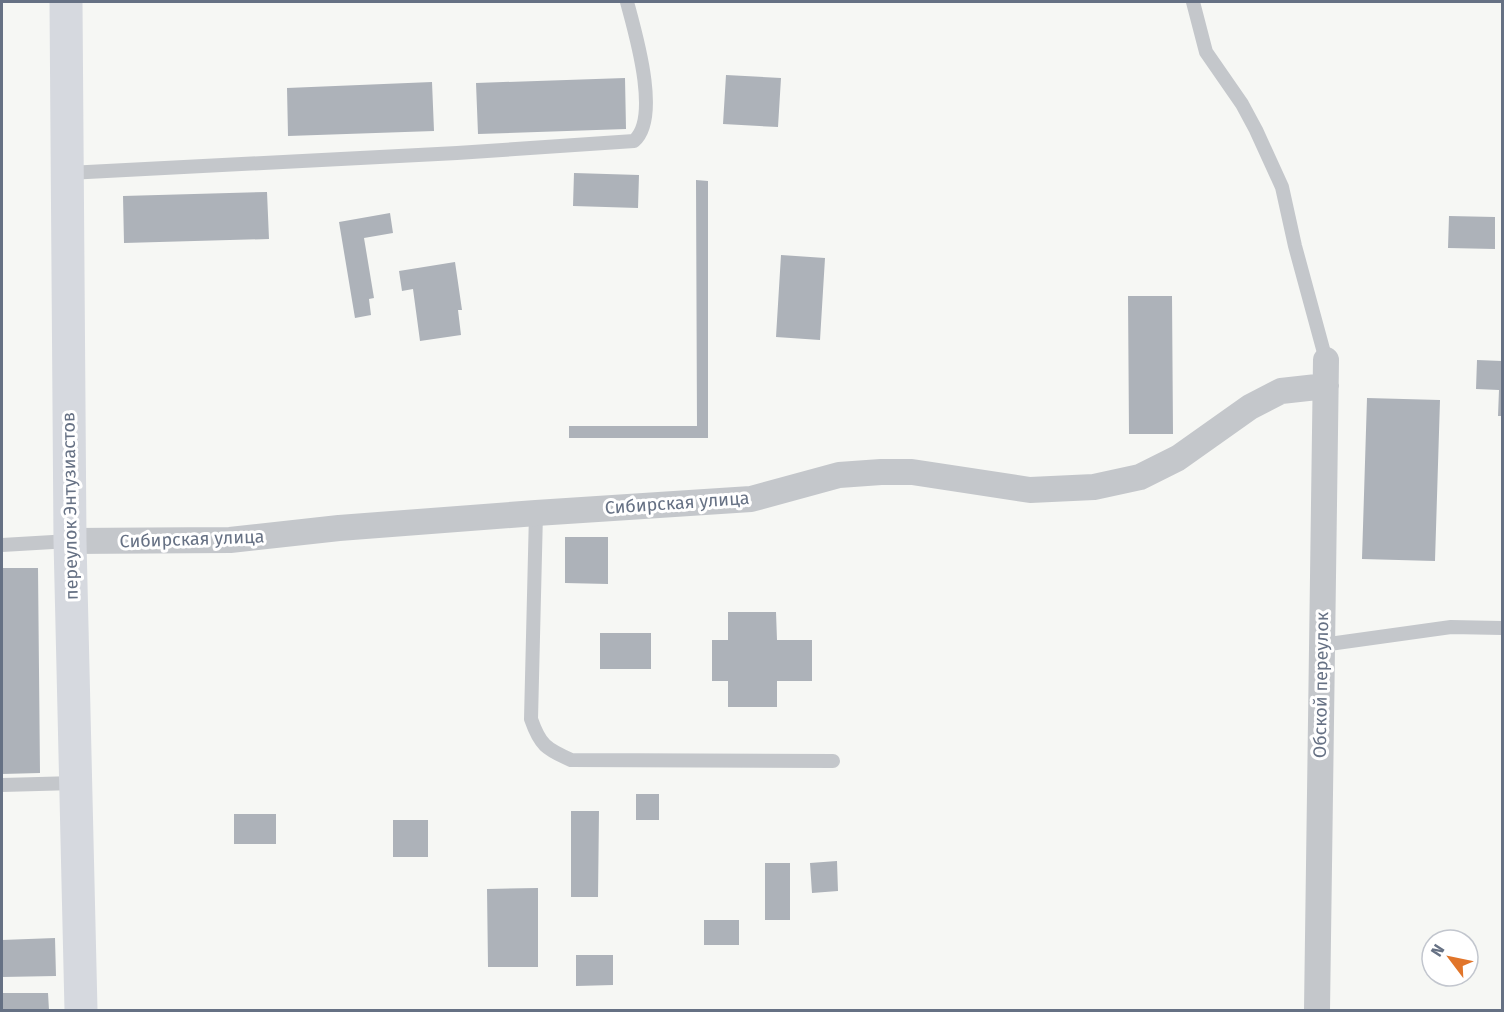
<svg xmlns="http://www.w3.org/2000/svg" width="1504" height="1012" viewBox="0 0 1504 1012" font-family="'Fira Sans',sans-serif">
<rect width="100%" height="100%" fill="#f6f7f4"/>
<!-- building -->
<path fill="#adb2b9" d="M726,75l55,3 -3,49 -55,-3z
M625,78l1,51 -148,5 -2,-51z
M432,82l2,49 -146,5 -1,-48z
M574,173l65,2 -1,33 -65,-2z
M696,180l12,1v257h-139v-12h128z
M267,192l2,47 -145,4 -1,-47z
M390,213l3,20 -29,5 10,60 -5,1 2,16 -16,3 -16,-96z
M1449,216l46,1v32l-47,-1z
M781,255l44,3 -5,82 -44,-3z
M455,262l7,48h-4l3,25 -41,6 -7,-52 -11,2 -3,-20z
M1128,296h44l1,138h-44z
M1477,360l25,1v55h-4l1,-26 -23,-1z
M1367,398l73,2 -5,161 -73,-2z
M565,537h43v47l-43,-1z
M2,568h36l2,205 -38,1z
M728,612h48l1,28h35v41h-35v26h-49v-26h-16v-41h16z
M600,633h51v36h-51z
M636,794h23v26h-23z
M571,811h28l-1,86h-27z
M234,814h42v30h-42z
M393,820h35v37h-35z
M837,861l1,30 -26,2 -2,-30z
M765,863h25v57h-25z
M538,888v79h-50l-1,-78z
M704,920h35v25h-35z
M55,938l1,38 -54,1v-37z
M576,955h37v30l-37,1z
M2,993h46l1,17h-47z"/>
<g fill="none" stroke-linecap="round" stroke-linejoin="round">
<!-- lane -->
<path stroke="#c4c7cb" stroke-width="14" d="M1193,2l13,50 36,52 14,26 26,57 13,59 31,114
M68,173l389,-20 177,-12c27,-23 1,-109 -7,-139
M536,513l-5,206c9,26 15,30 40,41l262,1
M2,545l68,-4
M1322,645l129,-18 51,1
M2,785l73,-2"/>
<!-- street -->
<path stroke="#c4c7cb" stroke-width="26" d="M70,541l160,-1 109,-12 197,-15 215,-14 88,-24 42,-3h31l118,18 64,-3 46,-10 38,-19 72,-51 31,-16 45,-5
M1317,1010l9,-650"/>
<!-- secondary -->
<path stroke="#d6d9df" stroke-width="33" d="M66,2l4,539 11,469"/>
</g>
<g text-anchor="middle" stroke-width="6" stroke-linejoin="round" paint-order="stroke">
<!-- street labels -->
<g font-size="18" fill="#667184" stroke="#fff">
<text transform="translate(677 503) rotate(-4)" y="6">Сибирская улица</text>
<text transform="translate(70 506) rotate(-91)" y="6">переулок Энтузиастов</text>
<text transform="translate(192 539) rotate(-2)" y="6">Сибирская улица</text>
<text transform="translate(1321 685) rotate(-89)" y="6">Обской переулок</text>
</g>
</g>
<!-- border -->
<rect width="1504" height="1012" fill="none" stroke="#667184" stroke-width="6"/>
<!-- north arrow -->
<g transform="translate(1450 958) rotate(302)"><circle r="28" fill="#ffffff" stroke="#c2c6ce" stroke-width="1.5"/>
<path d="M0-4.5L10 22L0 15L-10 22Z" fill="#e1752a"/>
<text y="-9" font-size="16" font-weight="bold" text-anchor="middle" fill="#667184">N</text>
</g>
</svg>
